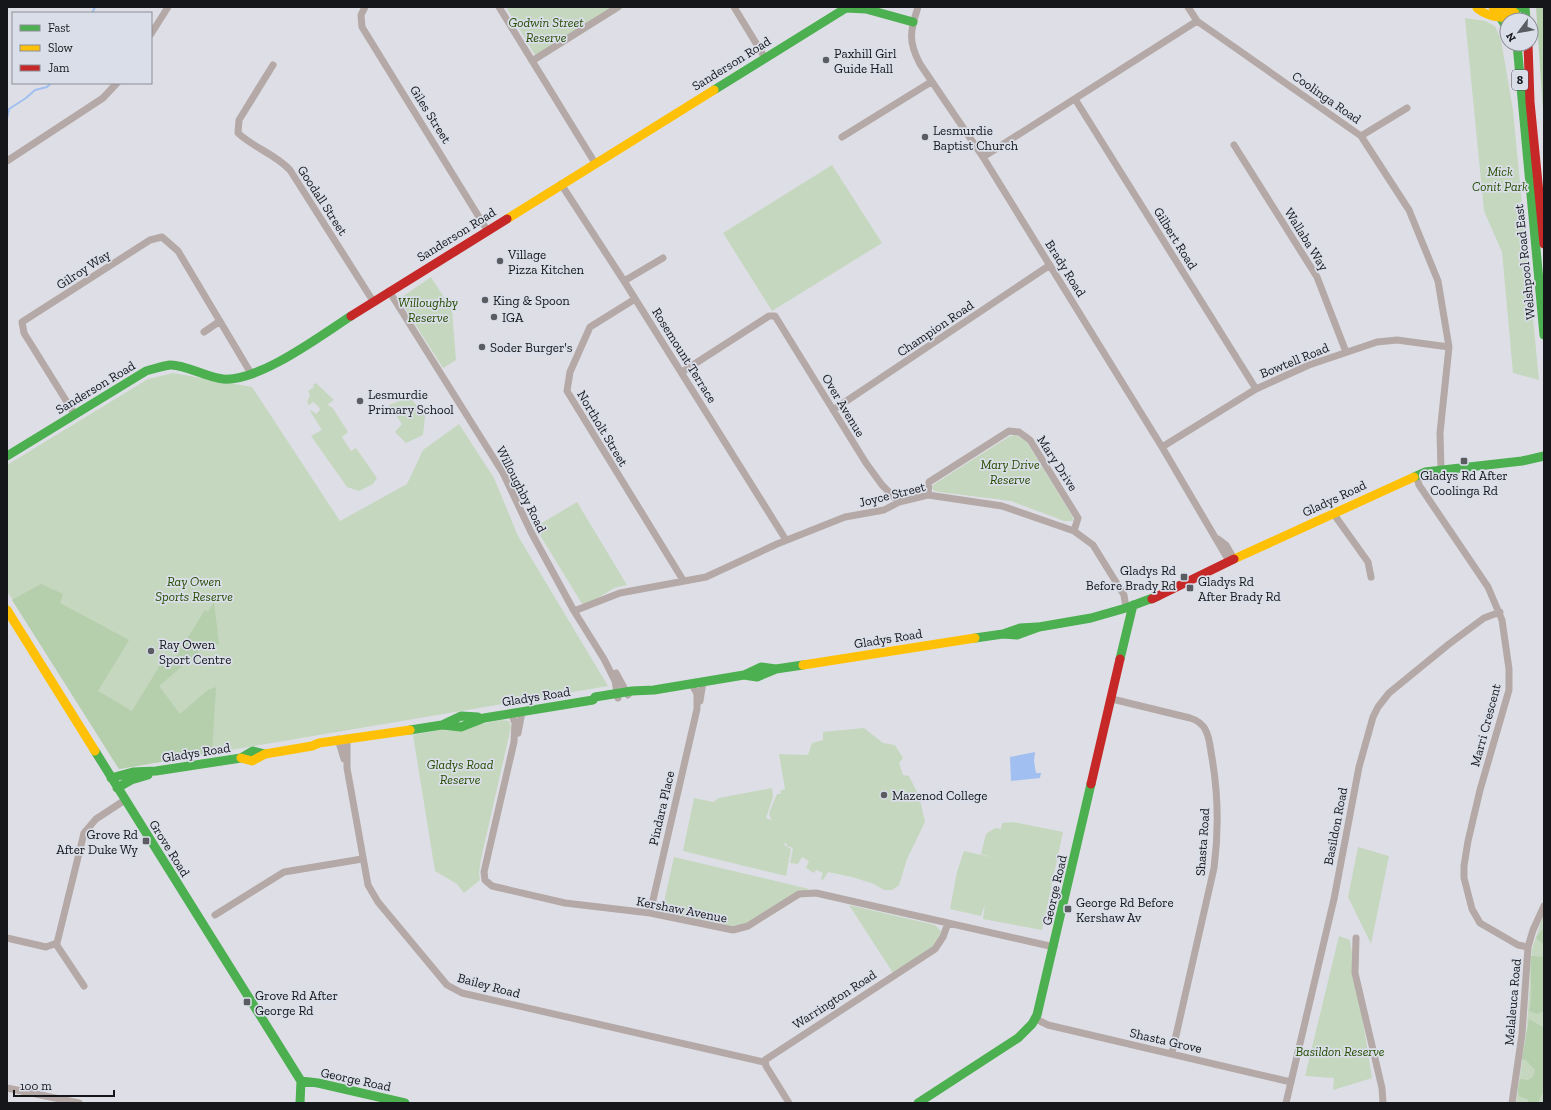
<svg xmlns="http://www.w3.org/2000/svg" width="1551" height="1110" viewBox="0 0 1551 1110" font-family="'Zilla Slab',serif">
<rect width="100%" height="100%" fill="#dedfe6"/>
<!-- green -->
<path fill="#c5d7bf" d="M506,7h119l-87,53z
M1465,18l20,3 10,5 6,14 12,70 26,270 -26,-7 -11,-121 -18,-41z
M832,165l50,78 -110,68 -49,-78z
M431,277l21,33 4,50 -13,8 -42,-66 1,-5z
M173,373l79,14 88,134 67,-37 16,-34 36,-26 35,54 24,58 90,150 -489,83 -112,-178v-126l141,-86z
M316,383l18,17 -6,4 2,3h2l16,25 -6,5 9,14 5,-3 21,30 -4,6 -14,7 -12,-4 -36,-51 11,-6 -12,-19 1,-1 5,4 4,-4 -1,-3 -6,-5 -4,3 -2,-3 3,-7 -2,-4 6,-4 -1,-2z
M410,397l15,19 -2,19 -17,8 -11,-11 7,-8 -13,-19z
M1016,435l10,6 47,76v4h-9l-53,-20 -72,-9 -5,-1 -2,-3 1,-3 6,-4 71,-45z
M577,502l50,83 -13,3 -30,19 -49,-80z
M501,720l8,1 2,6 -30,132 -2,14 1,7 -16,13 -7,-9 -22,-13 -22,-136 28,-5 20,1 10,-5z
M864,728l19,15 12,2 8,13 -4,5 4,12 6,1 10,20 6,26 -18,37 -8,26 -7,5h-8l-10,-6 -22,-7 -24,-5 -5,8 -2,-1 2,-6 -7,-3 -2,3 -8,-5 3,-7 -7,-4 -4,7 -8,-1 3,-15 -6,-2 -1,-4 -2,3 7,4 -5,27 -103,-25 11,-53 19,4 6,-4 53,-10 1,9 -7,21 5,2 -2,-7 8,-19h4l-1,-3 5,-2 -6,-35 29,1 4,-12 11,-3v-8z
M1013,822l50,10 -21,98 -59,-11 2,-15 -4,12 -31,-7 7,-37 7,-21 31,7 -14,-4 5,-20 9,-6 6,1 1,-6z
M1358,847l31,9 -18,88 -23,-47z
M674,857l135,32 -70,41 -77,-19z
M849,905l86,20 6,6c-2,18 -34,33 -48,42z
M1544,913v190h-28l11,-76 5,-78z
M1339,936l11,4 22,138 -39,12 1,-12 -29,-2z"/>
<!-- forest -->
<path fill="#b5ceab" d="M1536,7h8v110l-1,-6z
M41,584l22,10 -3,9 69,37 -31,51 34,20 30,-49 8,4 35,-56 3,2 6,-10 5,42 -12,1 -48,41 21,28 28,-24 8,-3 -4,66 -93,16 -107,-169z
M1544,923v22l-8,-7 7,-9z
M1531,956l13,1v54l-7,3 -8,-3c5,-18 0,-37 2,-55z
M1529,1019l15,9v63l-7,12h-10l2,-3 -10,-4 -1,-7 2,-10 8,1 5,-3 2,-7 -9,-10 -4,-1z"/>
<!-- water -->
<path fill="#a1bff0" d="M1035,752l-1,9 2,12h5l-1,5 -29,3 -1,-24z"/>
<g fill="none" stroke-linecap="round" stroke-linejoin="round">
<!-- stream -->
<path stroke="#a1bff0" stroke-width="2" d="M92,13l3,-6
M7,118l2,-9 17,-11 9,-8 12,-3 4,-4"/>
<!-- street -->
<path stroke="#b4a9a6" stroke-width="7" d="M365,7l-4,8 1,12 125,203
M499,7l96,156
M734,7l31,51
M918,7c-8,24 -10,34 2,57l63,93 179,290 67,114
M1188,7l9,14
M151,34l17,-27
M532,61l86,-54
M273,65l-34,55 -1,13c16,15 37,21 52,37l83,131
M1075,99l181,290
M1361,136l46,-28
M842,137l89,-55
M1234,145l83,132 29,75
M983,157l214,-136 164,115 48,74 29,71 11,66 -9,86 1,36
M7,161l96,-63 14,-15
M561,184l63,97 162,259
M624,281l39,-23
M389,291l114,182 28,59 43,79 30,48 11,22 3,17
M635,299l-45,28 -20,45 -3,19 116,189
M204,332l16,-11
M682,372l87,-56h6l91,147 16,22 17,17
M833,410l217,-145
M75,415l-51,-82 -2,-11 128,-82 12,-3 16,14 74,124
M1162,447l94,-58 53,-24 68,-23 20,-2 52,7
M1416,475l3,10 69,102 14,33 7,49v21l-29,100 -12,51 -4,25v12l8,31 8,14 38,22 10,2
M928,495l1,-13 80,-51 10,1 11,8 48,78 -4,13
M1333,513l35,49 3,15
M1218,539l8,6 8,14
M574,611l46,-18 86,-16 71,-33 68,-27 39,-7 15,-8 29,-7 74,11 72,25 19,14 31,50 2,13
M616,673l12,22
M1112,699l78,19c7,2 13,6 16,13 3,6 4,14 5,21 7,38 8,78 3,116l-42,185
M700,701l3,-19
M511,713l4,10 -1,19 -30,130 1,8 7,6 73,17 85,10 83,17 15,-4 51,-32 17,-1 238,54
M518,733l4,-21
M347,738v30l21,117 10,17 69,83 15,8 302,69
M338,739l6,20
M650,913l47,-204v-15l-5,-10
M215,915l69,-43 78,-13
M7,938l39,9 11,-4 27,-110 12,-14 29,-19
M1356,938l-1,35 27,115 1,15
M56,944l28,42
M1036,1019l12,6 243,57
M7,1088l72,15
M789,1103l-23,-37 -1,-6 170,-111 8,-12 5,-14
M1286,1103l48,-204 25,-132 14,-50 5,-10 11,-14 60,-49 35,-26 16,-6
M1512,1103l10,-69 6,-87 5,-17 11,-24"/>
<!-- fast -->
<path stroke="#4caf50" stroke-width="9" d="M1518,7l-3,6 4,7
M1525,7l1,13
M1500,17l7,11
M1517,44l27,291
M714,90l132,-82 20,1 47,13
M7,456l139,-85c8,-2 16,-5 24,-6 14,-1 38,13 53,14 36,3 97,-43 128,-63
M1414,477l11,-5 97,-11 22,-5
M1003,634l17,-6 17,-1
M975,638l28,-4 14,1 22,-8 52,-9 35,-10 32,-12
M1120,659l13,-54
M744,675l17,-8 15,2
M442,725l19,-9 17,1
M410,730l32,-5 19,2 23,-9 109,-18 2,-3 37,-6 22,-1 90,-15 13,2 19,-8 27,-4
M95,751l206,330 -1,22
M111,778l22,-6 23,-1 85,-13 12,-7 12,3
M117,788l14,-8 17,-5
M301,1081l17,2 87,20
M918,1103l100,-65 14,-14 5,-9 54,-231"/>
<!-- slow -->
<path stroke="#ffc107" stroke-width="9" d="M1477,8c9,8 20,9 31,10l7,-5 -6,-4 -16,-2
M507,219l207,-129
M1234,559l180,-82
M7,610l88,141
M803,665l172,-27
M241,758l11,3 13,-7 47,-8 7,-3 91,-13"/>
<!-- jam -->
<path stroke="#c62828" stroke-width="9" d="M1528,44l2,58 14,142
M351,316l156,-97
M1152,599l82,-40
M1091,784l29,-125"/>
</g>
<!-- markers -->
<g fill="#5b5c61" stroke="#dadee9" stroke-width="1.5">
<circle cx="826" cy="60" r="4"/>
<circle cx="925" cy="137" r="4"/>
<circle cx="500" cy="261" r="4"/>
<circle cx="485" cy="300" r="4"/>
<circle cx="494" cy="317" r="4"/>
<circle cx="482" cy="347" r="4"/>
<circle cx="360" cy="401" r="4"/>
<rect x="1460" y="457" width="8" height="8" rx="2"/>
<rect x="1180" y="573" width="8" height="8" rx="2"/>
<rect x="1186" y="584" width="8" height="8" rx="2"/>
<circle cx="151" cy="651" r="4"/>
<circle cx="884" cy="795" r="4"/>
<rect x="142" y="837" width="8" height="8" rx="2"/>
<rect x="1064" y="905" width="8" height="8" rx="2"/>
<rect x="243" y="998" width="8" height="8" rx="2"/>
</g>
<g text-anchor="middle" stroke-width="3.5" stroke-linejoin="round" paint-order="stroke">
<!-- shield labels -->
<rect fill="#dadee9" stroke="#505258" stroke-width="1" x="1512" y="70" width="16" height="20" rx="3"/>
<g font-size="12" font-weight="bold" fill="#15161a">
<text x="1520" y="84">8</text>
</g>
<!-- park labels -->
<g font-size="13" font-style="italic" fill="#254d00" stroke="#dadee9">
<text x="546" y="27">Godwin Street<tspan x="546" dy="15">Reserve</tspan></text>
<text x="1500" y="176">Mick<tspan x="1500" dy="15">Conit Park</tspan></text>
<text x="428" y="307">Willoughby<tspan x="428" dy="15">Reserve</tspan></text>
<text x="1010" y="469">Mary Drive<tspan x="1010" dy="15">Reserve</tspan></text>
<text x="194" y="586">Ray Owen<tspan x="194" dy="15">Sports Reserve</tspan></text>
<text x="460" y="769">Gladys Road<tspan x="460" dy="15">Reserve</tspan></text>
<text x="1340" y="1056">Basildon Reserve</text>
</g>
<!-- poi labels -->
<g font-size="13" fill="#15161a" stroke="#dadee9" text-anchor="start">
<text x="834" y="58">Paxhill Girl<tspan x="834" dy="15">Guide Hall</tspan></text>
<text x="933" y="135">Lesmurdie<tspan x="933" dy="15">Baptist Church</tspan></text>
<text x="508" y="259">Village<tspan x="508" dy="15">Pizza Kitchen</tspan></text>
<text x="493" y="305">King &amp; Spoon</text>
<text x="502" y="322">IGA</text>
<text x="490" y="352">Soder Burger's</text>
<text x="368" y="399">Lesmurdie<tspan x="368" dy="15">Primary School</tspan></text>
<text x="1464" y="480" text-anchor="middle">Gladys Rd After<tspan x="1464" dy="15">Coolinga Rd</tspan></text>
<text x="1176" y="575" text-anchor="end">Gladys Rd<tspan x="1176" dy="15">Before Brady Rd</tspan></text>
<text x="1198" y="586">Gladys Rd<tspan x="1198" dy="15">After Brady Rd</tspan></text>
<text x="159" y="649">Ray Owen<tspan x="159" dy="15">Sport Centre</tspan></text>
<text x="892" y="800">Mazenod College</text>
<text x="138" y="839" text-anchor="end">Grove Rd<tspan x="138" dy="15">After Duke Wy</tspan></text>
<text x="1076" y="907">George Rd Before<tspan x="1076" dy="15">Kershaw Av</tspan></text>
<text x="255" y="1000">Grove Rd After<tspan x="255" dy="15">George Rd</tspan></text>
</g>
<!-- street labels -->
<g font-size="13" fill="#15161a" stroke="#dadee9">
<text transform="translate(731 63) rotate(-32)" y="5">Sanderson Road</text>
<text transform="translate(1327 97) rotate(35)" y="5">Coolinga Road</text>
<text transform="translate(431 114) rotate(58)" y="5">Giles Street</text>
<text transform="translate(323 200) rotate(57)" y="5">Goodall Street</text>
<text transform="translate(456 234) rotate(-32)" y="5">Sanderson Road</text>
<text transform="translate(1176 238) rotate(58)" y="5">Gilbert Road</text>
<text transform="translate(1307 239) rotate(58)" y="5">Wallaba Way</text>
<text transform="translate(1524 262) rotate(-96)" y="5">Welshpool Road East</text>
<text transform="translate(1066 268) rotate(58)" y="5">Brady Road</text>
<text transform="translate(83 269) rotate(-33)" y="5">Gilroy Way</text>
<text transform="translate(935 328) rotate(-34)" y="5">Champion Road</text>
<text transform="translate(685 355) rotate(58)" y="5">Rosemount Terrace</text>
<text transform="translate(1294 360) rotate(-22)" y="5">Bowtell Road</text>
<text transform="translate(95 387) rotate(-31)" y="5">Sanderson Road</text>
<text transform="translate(844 405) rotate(59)" y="5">Over Avenue</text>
<text transform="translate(603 428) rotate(59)" y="5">Northolt Street</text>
<text transform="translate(1058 463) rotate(57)" y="5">Mary Drive</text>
<text transform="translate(522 489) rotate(63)" y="5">Willoughby Road</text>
<text transform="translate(892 494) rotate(-14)" y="5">Joyce Street</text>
<text transform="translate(1334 498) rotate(-25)" y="5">Gladys Road</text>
<text transform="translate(888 638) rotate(-9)" y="5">Gladys Road</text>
<text transform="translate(536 696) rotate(-9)" y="5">Gladys Road</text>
<text transform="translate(1485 725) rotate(-75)" y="5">Marri Crescent</text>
<text transform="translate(196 752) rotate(-9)" y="5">Gladys Road</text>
<text transform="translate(661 808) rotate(-77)" y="5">Pindara Place</text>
<text transform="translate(1335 826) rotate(-79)" y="5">Basildon Road</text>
<text transform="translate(1202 842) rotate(-86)" y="5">Shasta Road</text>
<text transform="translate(170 848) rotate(58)" y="5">Grove Road</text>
<text transform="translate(1054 890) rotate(-77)" y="5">George Road</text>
<text transform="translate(682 909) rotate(11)" y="5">Kershaw Avenue</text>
<text transform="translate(489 985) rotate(15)" y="5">Bailey Road</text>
<text transform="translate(834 999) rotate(-33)" y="5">Warrington Road</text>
<text transform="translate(1512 1002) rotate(-85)" y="5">Melaleuca Road</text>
<text transform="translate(1166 1040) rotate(13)" y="5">Shasta Grove</text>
<text transform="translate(356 1079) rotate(12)" y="5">George Road</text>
</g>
</g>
<!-- border -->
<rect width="1551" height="1110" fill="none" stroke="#15161a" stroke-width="16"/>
<!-- legend -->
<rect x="12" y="12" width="140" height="72" fill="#dadee9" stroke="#8b8e96"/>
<rect x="20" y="25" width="20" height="6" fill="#4caf50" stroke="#8b8e96"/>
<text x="48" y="32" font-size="12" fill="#15161a">Fast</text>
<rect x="20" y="45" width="20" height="6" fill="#ffc107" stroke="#8b8e96"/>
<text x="48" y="52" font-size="12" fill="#15161a">Slow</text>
<rect x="20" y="65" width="20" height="6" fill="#c62828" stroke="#8b8e96"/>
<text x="48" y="72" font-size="12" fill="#15161a">Jam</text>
<!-- north arrow -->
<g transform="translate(1519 32) rotate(238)"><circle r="19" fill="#dadee9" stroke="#8b8e96"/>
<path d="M0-3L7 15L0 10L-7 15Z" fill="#5b5c61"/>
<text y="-6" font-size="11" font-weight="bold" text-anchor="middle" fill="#15161a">N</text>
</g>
<!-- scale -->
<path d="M14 1090v6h100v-6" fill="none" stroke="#15161a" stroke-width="2"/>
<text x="20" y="1090" font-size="12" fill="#15161a" stroke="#dadee9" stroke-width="3" paint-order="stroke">100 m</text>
</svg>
